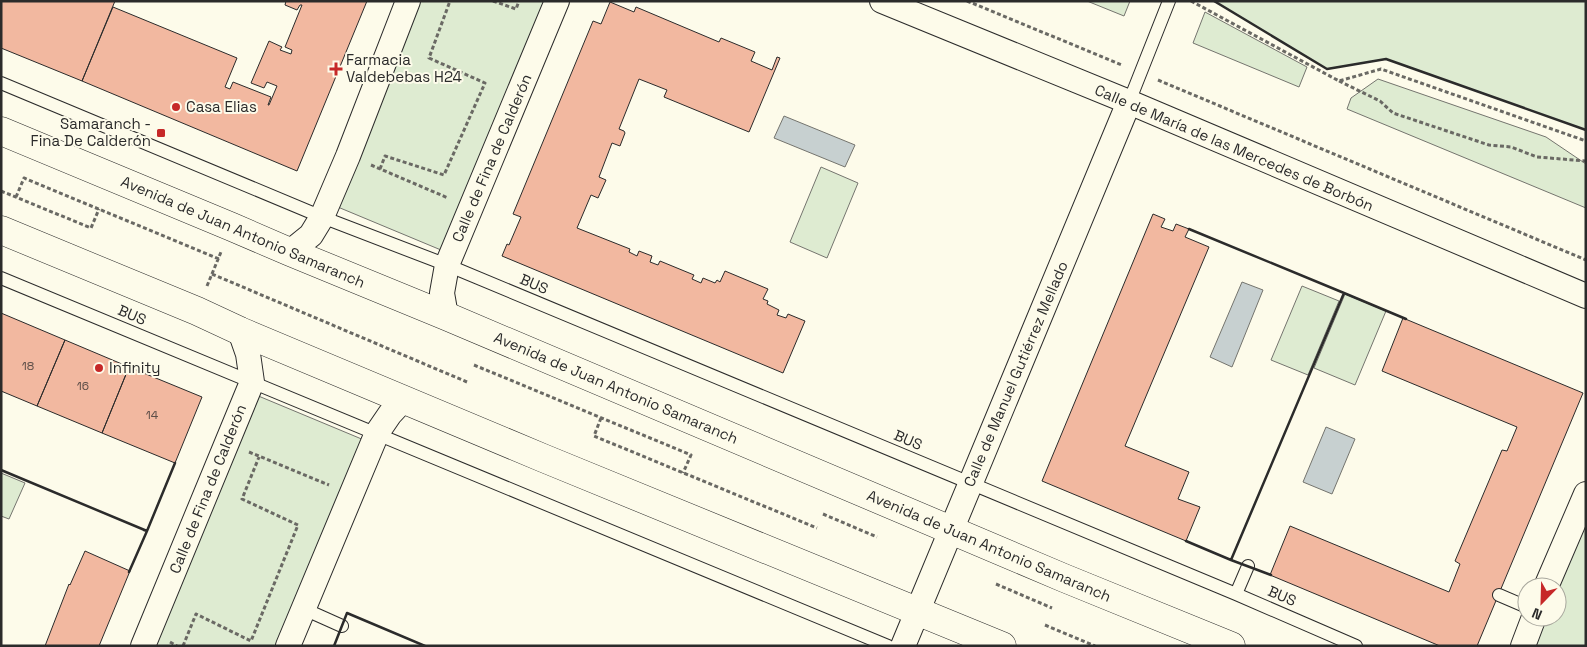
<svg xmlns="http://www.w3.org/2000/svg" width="1587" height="647" viewBox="0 0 1587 647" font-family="'Space Grotesk',sans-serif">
<rect width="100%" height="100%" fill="#fdfbea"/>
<!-- green -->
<path fill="#deebd1" stroke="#74746e" d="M418,1h127l-104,249 -108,-45z
M1087,1h43l-6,15z
M1214,1h372v129l-200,-71 -59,10z
M1205,12l102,55 -8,20 -106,-44z
M1378,79l168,58 40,27v44l-239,-99 4,-11z
M821,167l37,16 -31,75 -37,-16z
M1302,286l37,15 -31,74 -37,-15z
M1345,294l41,17 -31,74 -41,-17z
M256,395l108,45 -87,206h-126z
M1,473l24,10 -16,36 -8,-3z
M1586,506v140h-59l12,-29h18v-30z"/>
<!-- water -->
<path fill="#c7d0d0" stroke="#74746e" d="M784,116l71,29 -10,22 -71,-29z
M1242,282l21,8 -31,77 -22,-10z
M1326,427l29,12 -23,55 -29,-12z"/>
<!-- building -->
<path fill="#f2b8a0" stroke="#2b2b2b" d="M1,1h114l-33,80 -81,-33z
M286,1h81l-70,170 -215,-90 31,-74 124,51 -12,29 5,2 3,-7 38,15 -3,8h1l8,-19 -10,-4 -3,6 -13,-5 18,-42 13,6 -2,3 11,4 1,-4 -7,-3 17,-42h-2l-3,5 -12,-5z
M610,2l24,10 2,-5 83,35 2,-4 34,14 -4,9 21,9 5,-13 3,1 -31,74 -85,-35 3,-7 -28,-11 -20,50 5,2 1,2 -5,13 -8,-3 -13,34 7,3 -8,18 -7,-3 -14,33 53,21 -1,3 8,4 2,-5 13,5 -2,6 8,3 2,-4 34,14 -2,4 9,4 2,-5 12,5 2,-3 3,2 5,-11 43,18 -5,10 5,2 -1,3 12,6 -2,5 9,3 2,-4 17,7 -22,52 -281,-117 5,-12 2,1 12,-28 -8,-3 80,-193 8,3z
M1153,214l12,5 -4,8 12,4 3,-7 13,5 -4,8 24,10 -84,199 64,26 -11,27 22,8 -14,34 -144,-60z
M1,313l64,27 -28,66 -36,-15z
M1403,318l180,75 -106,253h-37l-170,-71 20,-49 159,66 11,-28 -5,-3 47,-111 5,1 10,-24 -135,-56z
M65,340l64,27 -27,66 -65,-27z
M129,367l73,30 -27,66 -73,-30z
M85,551l45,20 -31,75h-54l24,-62 1,1z"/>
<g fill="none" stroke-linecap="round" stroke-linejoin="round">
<!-- lane casing -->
<g stroke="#2b2b2b" stroke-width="14">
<path id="lane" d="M1,83l321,134 125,48 789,329 120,52
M1129,102l40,-101
M1,278l887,368
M1236,594l12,-28
M1499,595l28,12
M304,609l38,17"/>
</g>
<!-- street casing -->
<g stroke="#2b2b2b" stroke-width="26">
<path id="street" d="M882,1l247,101 457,194
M290,252l21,-17 11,-18 26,-61 60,-155
M446,316l-4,-23 5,-28 110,-264
M1546,587l40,-93
M143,646l109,-264 -4,-28 -8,-23
M288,646l89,-213 13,-19 13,-14
M903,646l226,-544
M1523,646l11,-29"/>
</g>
<!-- secondary casing -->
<g stroke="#2b2b2b" stroke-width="29">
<path id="secondary" d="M1,131l231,96 58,25 156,64 618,262 167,68
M1,230l196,81 43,20 303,127 459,188"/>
</g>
<!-- path -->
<path stroke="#6a6964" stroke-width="3" stroke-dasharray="4 2.5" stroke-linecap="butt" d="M493,1l23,8 3,-8
M967,1l155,64
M1191,1l148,80 42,-12 205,72
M1158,80l428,180
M1339,81l41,20 13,12 96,32 22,2 26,10 49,4
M371,165l77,33
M380,169l5,-13 59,19 41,-92 -56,-25 21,-57
M1,191l90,37 8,-19
M16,197l8,-19 195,81
M212,274l255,108
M207,286l14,-34
M474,365l217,90 -8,18
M601,418l-7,18 223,92
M249,452l80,33
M823,514l54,23
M996,584l56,24
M1045,625l50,21
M170,642l7,4
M183,646l13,-32 55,27 47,-116 -56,-26 17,-42"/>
<!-- lane -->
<use href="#lane" stroke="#fdfbea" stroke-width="12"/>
<!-- street -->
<use href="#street" stroke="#fdfbea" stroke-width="24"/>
<!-- secondary -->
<use href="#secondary" stroke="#fdfbea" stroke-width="28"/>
<!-- wall -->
<path stroke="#2b2b2b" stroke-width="2.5" d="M1214,1l113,68 59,-10 200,71
M1189,229l155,64
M1,470l146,61 -18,41
M144,530l3,1 28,-68
M1186,541l45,19 40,15
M1231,560l113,-267 62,26
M334,646l13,-33 78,33"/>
</g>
<!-- markers -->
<g fill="#c62828" stroke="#fdfbea" stroke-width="2">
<path d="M333.5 61.5h5v5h5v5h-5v5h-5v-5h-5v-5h5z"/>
<circle cx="176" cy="107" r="5"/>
<rect x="156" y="128" width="10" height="10" rx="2.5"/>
<circle cx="99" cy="368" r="5"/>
</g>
<g text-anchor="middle" stroke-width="4" stroke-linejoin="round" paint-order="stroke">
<!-- number labels -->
<g font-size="12" fill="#5d4e48">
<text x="28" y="370">18</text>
<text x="83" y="390">16</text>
<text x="152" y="419">14</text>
</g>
<!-- poi labels -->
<g font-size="15" fill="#2b2b2b" stroke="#fdfbea" text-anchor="start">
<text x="346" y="65">Farmacia<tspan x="346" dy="17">Valdebebas H24</tspan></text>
<text x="186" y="112">Casa Elias</text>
<text x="151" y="129" text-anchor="end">Samaranch -<tspan x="151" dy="17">Fina De Calderón</tspan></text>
<text x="109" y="373">Infinity</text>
</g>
<!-- street labels -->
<g font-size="15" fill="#2b2b2b" stroke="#fdfbea">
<text transform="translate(1234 148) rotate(23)" y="5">Calle de María de las Mercedes de Borbón</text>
<text transform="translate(492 158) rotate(-67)" y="5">Calle de Fina de Calderón</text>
<text transform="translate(243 232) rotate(23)" y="5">Avenida de Juan Antonio Samaranch</text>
<text transform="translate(534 284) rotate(23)" y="5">BUS</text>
<text transform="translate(132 315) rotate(23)" y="5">BUS</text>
<text transform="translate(1016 374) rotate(-67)" y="5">Calle de Manuel Gutiérrez Mellado</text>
<text transform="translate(616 388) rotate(23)" y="5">Avenida de Juan Antonio Samaranch</text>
<text transform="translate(908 440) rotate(23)" y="5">BUS</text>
<text transform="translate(208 489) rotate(-68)" y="5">Calle de Fina de Calderón</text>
<text transform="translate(989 546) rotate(23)" y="5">Avenida de Juan Antonio Samaranch</text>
<text transform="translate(1282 596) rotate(23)" y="5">BUS</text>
</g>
</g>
<!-- border -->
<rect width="1587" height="647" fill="none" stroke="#2b2b2b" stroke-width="5"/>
<!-- north arrow -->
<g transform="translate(1542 602) rotate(203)"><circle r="24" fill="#fdfbea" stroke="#a9a89e"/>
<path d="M0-4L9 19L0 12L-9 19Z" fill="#c62828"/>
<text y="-8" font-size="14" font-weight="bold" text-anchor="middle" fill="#2b2b2b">N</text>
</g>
</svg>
